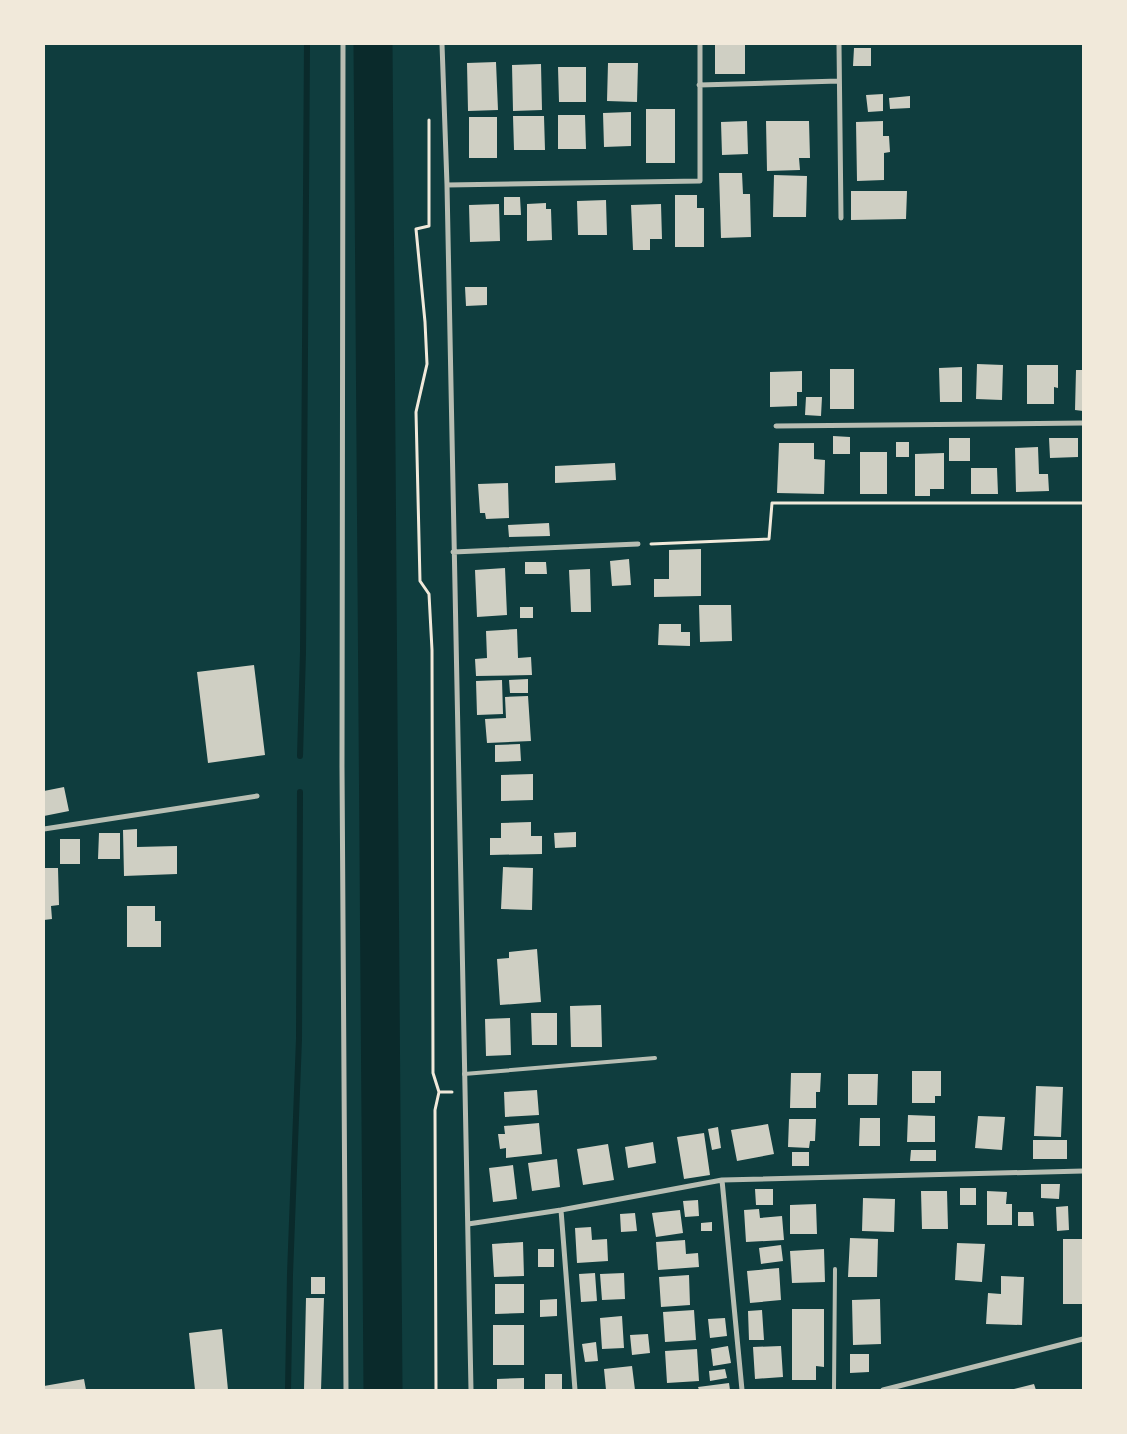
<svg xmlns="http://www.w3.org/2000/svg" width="1127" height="1434" viewBox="0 0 1127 1434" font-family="Figtree,sans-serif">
<rect width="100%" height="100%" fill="#0f3d3e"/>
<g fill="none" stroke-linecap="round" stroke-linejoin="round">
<!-- stream -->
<path stroke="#0a2a2b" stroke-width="6" d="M300,756l3,-104 4,-608
M288,1390l2,-116 9,-235 1,-247"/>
<!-- river -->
<path stroke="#0a2a2b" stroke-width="39" d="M373,44l10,1346"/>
</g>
<!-- building -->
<path fill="#cfcfc3" d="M715,44h30v30h-30z
M854,48h17v18h-18z
M496,62l2,48 -30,1 -1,-48z
M608,63h30l-1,39 -30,-1z
M541,64l1,46 -29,1 -1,-46z
M558,67h28v35h-27z
M883,94v17l-15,1 -2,-17z
M910,96v12l-20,1 -1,-11z
M646,109h29v54h-29z
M631,112v34l-27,1 -1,-34z
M558,115h27l1,34h-28z
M513,116h31l1,34h-31z
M469,117h28v41h-28z
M747,121l1,33 -26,1 -1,-33z
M766,121h43l1,37h-11l1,12 -33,1z
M883,121v15h6l1,16 -6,1v27l-27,1 -1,-59z
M719,173h23l1,21h7l1,43 -30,1z
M774,175l33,1 -1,41h-33z
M851,191h56l-1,28 -55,1z
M675,195h22v13h7v39h-29z
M504,197h16l1,18h-17z
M606,200l1,35h-29l-1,-34z
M546,203v6h5l1,31 -25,1v-37z
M499,204l1,37 -30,1 -1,-37z
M661,204l1,35h-12v11h-17l-2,-45z
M465,287h22v18l-21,1z
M977,364l26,1 -1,35 -26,-1z
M1027,365h31v23l-4,-1v17h-27z
M962,367v35h-22l-1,-34z
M830,369h24v40h-24z
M1076,370h7v41l-8,-1z
M802,371v21h-5v14l-27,1v-35z
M806,397h16l-1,19 -16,-1z
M833,436l17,1v17h-17z
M949,438h21v23h-21z
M1049,438h29v19l-28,1z
M896,442h13v15h-13z
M779,443h35v16l11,1 -1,34 -47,-1z
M1038,447l1,27h9l1,17 -33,1 -1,-44z
M860,452h27v42h-27z
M944,453v36h-14v7h-15v-42z
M615,463l1,17 -61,3v-17z
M971,468h26l1,26h-27z
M508,483l1,35 -23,1 -1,-6h-5l-2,-29z
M549,523l1,13 -41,1 -1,-12z
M701,549v47l-47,1v-18h15v-29z
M629,559l2,26 -19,1 -2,-25z
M525,562h21l1,12h-22z
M505,568l2,47 -30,2 -2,-47z
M590,569l1,43h-20l-2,-42z
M699,605h32l1,36 -32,1z
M520,607h13v11h-13z
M659,624h22v8h9v14l-32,-1z
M517,629l1,29 13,-1 1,18 -56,1 -1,-17 12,-1 -1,-27z
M254,665l11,90 -57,8 -11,-91z
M528,679v14h-18l-1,-13z
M502,680l1,34 -26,1 -1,-34z
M528,696l3,45 -44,2 -2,-24 21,-1 -1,-21z
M520,744l1,17 -26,1v-17z
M533,774v26l-32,1v-26z
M64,787l5,24 -25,5v-25z
M531,822v14h11v18l-52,1v-17h11v-15z
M137,829v18l40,-1v28l-53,2 -1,-46z
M576,832v15l-21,1 -1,-15z
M99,833h21v26h-22z
M60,839h20v25h-20z
M503,867l30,1 -1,42 -31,-1z
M44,868h14l1,37 -8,1 1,13 -8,1z
M127,906h28v15h6v26h-34z
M537,949l4,53 -41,3 -3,-46 12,-1v-6z
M601,1005l1,42h-31l-1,-41z
M531,1013h26v32h-25z
M510,1018l1,37 -25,1 -1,-37z
M912,1071h29v25h-6v7h-23z
M791,1073h30l-1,19h-4v16h-26z
M848,1074h30l-1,31h-29z
M1036,1086l27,1 -2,50 -27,-1z
M537,1090l2,25 -34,2 -1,-25z
M908,1115l27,1v26h-28z
M978,1116l27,1 -3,33 -27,-2z
M860,1118h20v28h-21z
M789,1119h27l-1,22h-5l-1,7 -21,-1z
M539,1123l3,31 -36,4v-10l-6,1 -2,-15h7l-1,-8z
M768,1124l6,30 -37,7 -6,-31z
M718,1127l3,21 -9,2 -4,-21z
M704,1133l6,42 -26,4 -7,-42z
M1033,1140h34v19h-34z
M653,1142l3,21 -28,5 -3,-21z
M608,1144l6,36 -31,5 -6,-36z
M911,1150h25v11h-26z
M792,1152h17v14h-17z
M557,1159l3,28 -28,4 -4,-28z
M513,1165l4,34 -24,3 -4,-34z
M1041,1184h19l-1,15 -18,-1z
M960,1188h16v17h-16z
M755,1189h18v16h-17z
M921,1191h26l1,38h-26z
M987,1191l20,1 -1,12h6v21h-25z
M863,1198l32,1 -1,33 -32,-1z
M698,1200l1,16 -14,1 -2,-16z
M816,1204l1,30h-27v-29z
M1068,1206l1,24 -12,1 -1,-24z
M759,1209l1,9 22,-2 2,24 -38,2 -2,-32z
M680,1210l3,23 -27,4 -4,-24z
M1018,1212h15l1,14h-16z
M635,1213l2,18 -16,1 -1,-18z
M712,1222v9h-11v-8z
M591,1227l1,13 15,-1 1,22 -31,2 -2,-35z
M850,1238l28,1 -1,38h-29z
M1063,1239h20v65h-20z
M685,1240l1,14 12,-1 1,14 -41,3 -2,-28z
M523,1242l1,34 -30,1 -2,-33z
M957,1243l28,1 -3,38 -27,-2z
M781,1245l2,16 -22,3 -2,-16z
M538,1249h16v18h-16z
M824,1249l1,33 -33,1 -2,-32z
M779,1268l2,32 -31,3 -3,-32z
M595,1273l2,28 -16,1 -2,-28z
M624,1273l1,26 -23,1 -2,-26z
M689,1275l1,30 -29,2 -2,-30z
M1001,1276l23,1 -2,48 -36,-1 2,-31 13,1z
M311,1277h14v17h-14z
M495,1284h29v29l-29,1z
M306,1298h18l-3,92h-17z
M557,1299v17l-17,1v-17z
M880,1299l1,45 -28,1 -1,-45z
M792,1309h32v58l-8,-1v14h-24z
M694,1310l2,30 -31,2 -2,-30z
M762,1310l2,30h-15l-1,-29z
M622,1316l2,32 -22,1 -2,-31z
M725,1318l2,18 -17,2 -2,-19z
M493,1325h31v40h-31z
M222,1329l6,61h-33l-6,-57z
M648,1334l2,19 -18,2 -2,-20z
M596,1342l2,19 -13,1 -3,-18z
M728,1346l3,17 -18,3 -2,-17z
M781,1346l2,31 -28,2 -2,-32z
M697,1349l2,32 -32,2 -2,-32z
M850,1354h19v18l-19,1z
M632,1366l3,24h-29l-2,-21z
M725,1369l2,9 -17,3 -1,-10z
M545,1374h17v16h-17z
M524,1378v12h-27v-11z
M84,1379l2,11h-42v-4z
M729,1383l1,7h-31l-1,-3z
M1034,1384l2,6h-26z"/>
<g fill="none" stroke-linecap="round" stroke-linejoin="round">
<!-- path -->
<path stroke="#f1e9da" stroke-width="3" d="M429,120v106l-13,3 9,93 2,42 -11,48 4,169 9,13 3,56 1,423 6,19
M651,544l118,-5 3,-36h311
M436,1390l-1,-280 4,-18h13"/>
<!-- service -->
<path stroke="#b8beb3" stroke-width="4" d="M464,1074l191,-16
M834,1390l1,-121"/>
<!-- minor -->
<path stroke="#b8beb3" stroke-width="5" d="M343,44l-1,723 4,623
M442,44l5,141 24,1205
M839,44l2,174
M699,85l140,-4
M447,185l253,-4v-137
M776,426l307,-3
M453,552l185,-8
M44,829l213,-33
M722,1180l20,210
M561,1210l14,180
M468,1224l93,-14 161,-30 361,-9
M883,1390l200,-51"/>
</g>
<!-- border -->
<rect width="1127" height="1434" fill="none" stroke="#f1e9da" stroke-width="90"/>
</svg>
